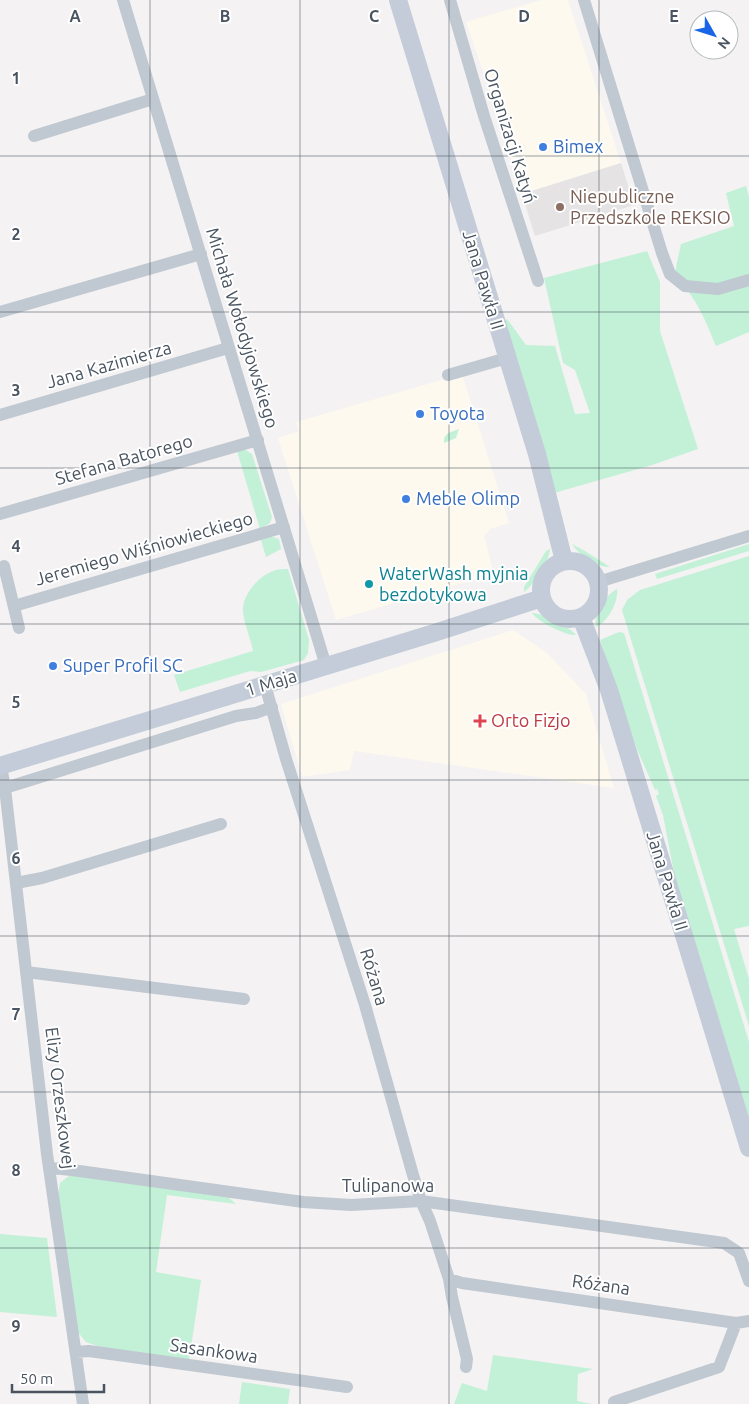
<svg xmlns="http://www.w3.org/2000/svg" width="749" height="1404" viewBox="0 0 749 1404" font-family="Ubuntu,sans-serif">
<rect width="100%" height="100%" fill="#f4f2f2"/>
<!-- commercial -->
<path fill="#fdf9ee" d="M541,0h27l53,163 -99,31 -25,-82 -31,-90z
M462,374l47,149 -19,6 -6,7 10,38 -158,46 -58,-182 21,-7 -3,-9z
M513,630l34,23 39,41 28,94 -260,-37 -4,19 -48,7 -21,-73z"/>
<!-- education -->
<path fill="#e5e3e4" d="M621,163l13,42 -99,31 -13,-42z"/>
<!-- green -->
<path fill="#c2f1d7" d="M746,186l3,11v135l-33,14c-11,-26 -20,-51 -42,-69l7,-33 53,-18 -8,-33z
M647,251l13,31v49l38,118 -46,16 -98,28 -52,-171 5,-3 19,26 29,1 20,68 15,-1 -15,-43 -12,-7 -19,-85z
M459,429l-3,9 -12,5c-1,-10 7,-11 15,-14z
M244,449l8,5 20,63 -2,6 -10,6 -23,-78z
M271,536l8,3 2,10 -15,8 -5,-17z
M572,544l13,7 25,16c-15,0 -30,-11 -38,-23z
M749,544v7l-92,28 -2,-5z
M550,549c0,11 -17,37 -26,43v-5l22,-36z
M749,556v370l-15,3 15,50v47l-127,-416 5,-10 13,-10z
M288,569l21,71 -1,13 -4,7 -43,12 -11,-1 -70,21 -6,-17 79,-24c-2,-12 -11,-32 -10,-43 1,-16 18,-34 33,-38 3,-1 8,-1 12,-1z
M617,589c2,12 -9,33 -21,38 -2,-13 9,-32 21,-38z
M532,613c11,0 37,13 44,22 -10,1 -39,-14 -44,-22z
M619,632l5,1 125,409v76l-75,-245 -11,-58 -7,-19 3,-2 -2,-5 -2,1 -19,-43 -36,-107z
M70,1175l158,22 8,7 -69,-9 -11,77 45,8 -12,81 -86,-13 -17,-6 -9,-11 -19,-136 2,-12z
M0,1234l47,4 10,79 -57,-5z
M493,1355l100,14 -15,5 -1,27 15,3h-138l8,-21 25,8z
M242,1382l48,7 -2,15h-49z"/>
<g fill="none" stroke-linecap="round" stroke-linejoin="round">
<!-- street -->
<path stroke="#c0c8d1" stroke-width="12" d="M123,0l203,666
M450,0l34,116 54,165
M584,0l78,253 8,21 15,12 33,3 31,-9
M34,136l119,-37
M0,312l201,-58
M448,375l59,-17
M0,415l228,-67
M0,514l258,-74
M4,566l15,62
M598,582l151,-46
M14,606l270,-79
M265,685l21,74 79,246 48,170 8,26 9,20 19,58 13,4 274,40 13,-2
M1,766l4,22 42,366 36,250
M5,788l231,-72 20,-3 16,-6
M16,883l26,-5 179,-54
M26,972l218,27
M51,1168l21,2 231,32 48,3 70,-4 303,42 15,10 10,28
M449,1279l3,18 15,62 -1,8
M76,1352l13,-1 258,36
M614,1402l105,-35 17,-44"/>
<!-- secondary -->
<path stroke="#c3ccd8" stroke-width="18" d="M398,0l139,454 27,107
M541 590a29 29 0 1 1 58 0a29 29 0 1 1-58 0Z
M581,617l28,73 140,458
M0,766l434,-133 108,-35"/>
</g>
<!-- grid -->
<path fill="none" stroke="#495460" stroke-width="1" stroke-opacity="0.55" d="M150,0v1404M300,0v1404M449,0v1404M599,0v1404M0,156h749M0,312h749M0,468h749M0,624h749M0,780h749M0,936h749M0,1092h749M0,1248h749"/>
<!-- markers -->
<g fill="#3f7fe0" stroke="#fff" stroke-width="2">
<circle cx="543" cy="147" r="5"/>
<circle cx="420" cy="414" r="5"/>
<circle cx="406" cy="499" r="5"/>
<circle cx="53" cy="666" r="5"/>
</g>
<circle fill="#8d6e63" stroke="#fff" stroke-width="2" cx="560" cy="207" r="5"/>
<circle fill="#0f9aa8" stroke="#fff" stroke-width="2" cx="369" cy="584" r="5"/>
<path fill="#e0444e" stroke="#fff" stroke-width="2" d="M477.5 713.5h5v5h5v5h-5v5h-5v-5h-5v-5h5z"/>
<g text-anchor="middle" stroke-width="4" stroke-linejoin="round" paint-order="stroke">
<!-- street labels -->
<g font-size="18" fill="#495460" stroke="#fff">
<text transform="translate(510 136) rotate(73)" y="6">Organizacji Katyń</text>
<text transform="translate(483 280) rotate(73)" y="6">Jana Pawła II</text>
<text transform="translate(242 328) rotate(73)" y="6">Michała Wołodyjowskiego</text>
<text transform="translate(109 365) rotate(-16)" y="6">Jana Kazimierza</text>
<text transform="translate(124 460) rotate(-16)" y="6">Stefana Batorego</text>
<text transform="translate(144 549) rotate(-16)" y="6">Jeremiego Wiśniowieckiego</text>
<text transform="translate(271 683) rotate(-17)" y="6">1 Maja</text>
<text transform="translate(667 881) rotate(73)" y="6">Jana Pawła II</text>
<text transform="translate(374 977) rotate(73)" y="6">Różana</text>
<text transform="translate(60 1098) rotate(83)" y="6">Elizy Orzeszkowej</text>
<text x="388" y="1192">Tulipanowa</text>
<text transform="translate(601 1285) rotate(8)" y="6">Różana</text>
<text transform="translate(214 1351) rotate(8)" y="6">Sasankowa</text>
</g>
<!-- shop labels -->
<g font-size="18" fill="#366cbe" stroke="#fff" text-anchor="start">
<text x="553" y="153">Bimex</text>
<text x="430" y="420">Toyota</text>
<text x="416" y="505">Meble Olimp</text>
<text x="63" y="672">Super Profil SC</text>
</g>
<!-- education labels -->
<g font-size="18" fill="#785e54" stroke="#fff" text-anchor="start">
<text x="570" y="203">Niepubliczne<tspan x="570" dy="21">Przedszkole REKSIO</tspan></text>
</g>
<!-- culture labels -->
<g font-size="18" fill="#0d838f" stroke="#fff" text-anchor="start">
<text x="379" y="580">WaterWash myjnia<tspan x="379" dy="21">bezdotykowa</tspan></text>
</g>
<!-- health labels -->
<g font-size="18" fill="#be3a42" stroke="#fff" text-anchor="start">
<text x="491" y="727">Orto Fizjo</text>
</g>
</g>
<g font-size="16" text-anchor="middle" font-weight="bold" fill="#495460" stroke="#fff" stroke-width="4" stroke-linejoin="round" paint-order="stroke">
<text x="75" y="22">A</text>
<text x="225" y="22">B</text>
<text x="374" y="22">C</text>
<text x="524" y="22">D</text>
<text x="674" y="22">E</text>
<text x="16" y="84">1</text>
<text x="16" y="240">2</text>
<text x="16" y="396">3</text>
<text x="16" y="552">4</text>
<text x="16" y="708">5</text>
<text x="16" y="864">6</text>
<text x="16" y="1020">7</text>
<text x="16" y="1176">8</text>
<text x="16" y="1332">9</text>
</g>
<!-- north arrow -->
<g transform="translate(714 35) rotate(129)"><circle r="24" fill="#ffffff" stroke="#b6bbbf"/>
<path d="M0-4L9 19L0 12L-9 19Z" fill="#1965e7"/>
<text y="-8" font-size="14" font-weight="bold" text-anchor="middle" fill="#495460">N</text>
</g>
<!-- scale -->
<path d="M12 1384v8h92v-8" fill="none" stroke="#495460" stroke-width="2.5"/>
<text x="20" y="1384" font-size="15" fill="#495460" stroke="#ffffff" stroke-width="4" paint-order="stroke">50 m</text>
</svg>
